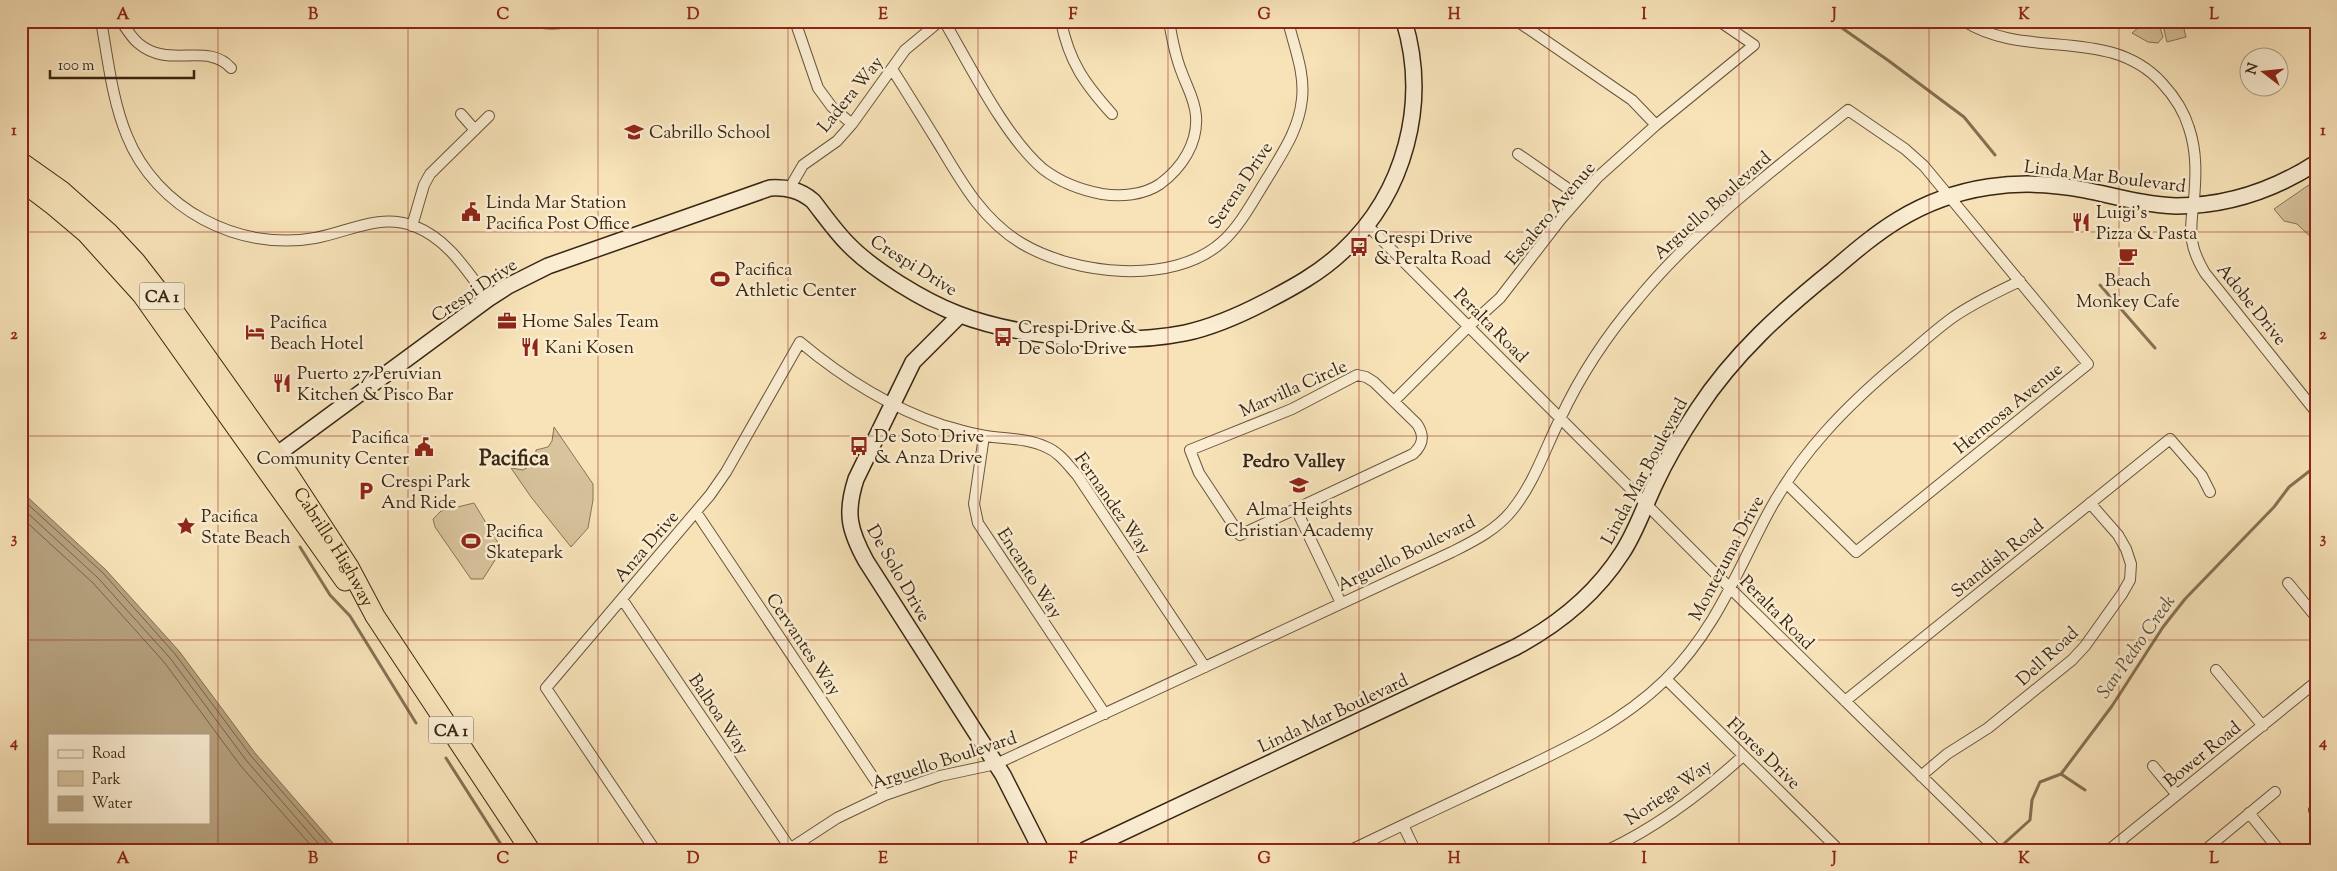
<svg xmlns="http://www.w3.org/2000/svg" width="2337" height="871" viewBox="0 0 2337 871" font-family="'Sorts Mill Goudy',serif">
<rect width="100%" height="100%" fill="#f8e3b9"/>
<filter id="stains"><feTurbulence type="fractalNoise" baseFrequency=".004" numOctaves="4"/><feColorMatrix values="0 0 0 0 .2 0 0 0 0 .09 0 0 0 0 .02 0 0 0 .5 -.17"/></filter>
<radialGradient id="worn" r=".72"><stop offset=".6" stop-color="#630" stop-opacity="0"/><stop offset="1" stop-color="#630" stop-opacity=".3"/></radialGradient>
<!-- green -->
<path fill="#d8c39d" stroke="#887458" d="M523,21h72c-23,6 -50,15 -72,0z
M2146,21h12l5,16 -5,6 -10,-1 -16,-9z
M2162,21h20l4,16 -19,5z
M2316,180v62l-19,-18 -13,-3 -10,-12z
M554,427l39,57v16l-5,28 -17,19 -40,-50 -20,-29 12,2 12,-7 1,-13 12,-3 4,-6z
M474,503l26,43 -5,14 -12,19h-12l-36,-52 -2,-8 8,-8z"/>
<!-- water -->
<path fill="#b7a380" stroke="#857154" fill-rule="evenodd" d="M21,491l85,79 73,81 76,102 84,97h-318zM49,735h160v87h-160z"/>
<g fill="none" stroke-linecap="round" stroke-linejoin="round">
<!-- shore -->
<path stroke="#786449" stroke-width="1" d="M21,498l82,75 72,81 76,102 82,94
M21,507l77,71 72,80 76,102 78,90
M21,517l72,66 71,79 76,103 75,85"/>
<!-- stream -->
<path stroke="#857154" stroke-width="3" d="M1832,21l57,40 75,56 31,38
M2100,285l55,63
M300,547l30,48 20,21 66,107
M446,758l56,88
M2061,774l24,16
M1998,849l32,-29 2,-20 8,-18 21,-8 51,-68 51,-79 22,-28 89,-92 15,-20 27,-21"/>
<!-- street casing -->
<g stroke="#69553c" stroke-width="12">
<path id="street" d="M101,21c7,38 11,79 26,115 29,72 111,116 188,102 34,-6 63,-25 99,-12 34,13 53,45 74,73
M121,21c5,7 10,16 17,22 31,27 69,-2 93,25
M795,21l23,67 14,19 20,17
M944,21c26,44 61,116 99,148 17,13 38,21 59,25 19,3 42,1 58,-10 22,-16 38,-41 36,-68 -1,-16 -9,-29 -14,-43 -7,-17 -10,-34 -13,-52
M1061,21c8,41 24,63 51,93
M1517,21l115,79 24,25
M1964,21c63,40 145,4 198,62 12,13 22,28 27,45 8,24 7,47 5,72 -2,14 -4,27 -2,41 2,12 7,22 13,32l111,139
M892,69c16,25 32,51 48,77 22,37 43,74 81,97 53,32 152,43 201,-1 19,-17 32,-43 46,-65 15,-25 31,-48 34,-78 3,-27 -8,-52 -14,-78
M461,114l14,16
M1518,154l62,43
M789,189l14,-24 34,-24 15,-17 53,-74 35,-29
M1367,225l364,364 266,261
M412,226l12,-41 6,-11 59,-58
M1357,375l9,2 8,5 43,42c8,12 6,21 -4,30l-173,81 -41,-62 -9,-23 102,-41z
M1394,401l75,-75 31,-28 61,-79 37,-42 58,-52 98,-80 -35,-24
M984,436l-10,68 4,19 127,191
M1296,509l45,94
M696,512l189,283
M2288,583l28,34
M622,599l168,249
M2216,670l47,56
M1666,679l173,171
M1845,701l325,-262 32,37 8,16
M2153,766l24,29
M1921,776l26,-22 41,-26 84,-68 13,-14 37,-52 8,-14 1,-16 -5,-15 -8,-14 -28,-32
M2314,810l2,-1
M2249,813l30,37
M1403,825l12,25
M655,850l-109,-162 164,-193 16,-23 74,-130c43,36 89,65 142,83 14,4 29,9 44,11 20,3 42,2 60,11 13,5 22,18 31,28l128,192
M788,850l49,-32 48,-23 55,-19 56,-12 456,-212c22,-11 46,-23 61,-43 21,-26 32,-60 47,-90 20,-43 47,-84 78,-120 60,-73 137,-130 210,-189l57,39 19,17 164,198 -232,188 -70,-69
M1351,850c49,-24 99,-47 148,-70 59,-28 119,-54 166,-100 49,-48 71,-106 102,-165 33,-62 79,-109 133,-154 17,-14 34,-30 52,-43 21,-15 45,-26 68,-37
M1608,850c51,-24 94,-57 135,-94
M2109,850l207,-168
M2205,850l70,-58"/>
</g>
<!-- secondary casing -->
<g stroke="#392612" stroke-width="18">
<path id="secondary" d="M960,315l-47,47 -57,117c-11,34 -7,51 10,82l137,214 38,75
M268,461l220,-162 20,-13 40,-20 222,-78c17,-1 30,2 43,13 11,14 22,30 35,43 25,26 76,57 110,70 62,24 162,32 227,19 28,-6 55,-18 80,-31 27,-14 55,-29 78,-51 62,-58 86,-148 61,-230
M1085,850l431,-203c43,-23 79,-52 106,-94 14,-21 22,-46 33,-69 12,-26 27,-51 43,-75 36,-55 84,-98 135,-139 21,-18 42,-36 65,-50 57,-35 122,-43 187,-30 30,6 60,15 91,16 50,0 98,-16 140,-43"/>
</g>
<!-- highway casing -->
<g stroke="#392612" stroke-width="21">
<g id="highway">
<path id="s1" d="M21,162l41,29 46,41 28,30 38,49 102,144 73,112 26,49 155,234"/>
<path d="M21,181l33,25 32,27 56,62 203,286"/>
</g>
</g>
<!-- street -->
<use href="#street" stroke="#faedd2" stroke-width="10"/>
<!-- secondary -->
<use href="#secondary" stroke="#faedd2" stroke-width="15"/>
<!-- highway -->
<use href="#highway" stroke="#f8e3b9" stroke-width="19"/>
</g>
<!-- grid -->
<path fill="none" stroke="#8f2418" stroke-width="1" stroke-opacity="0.55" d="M218,21v829M408,21v829M598,21v829M788,21v829M978,21v829M1168,21v829M1359,21v829M1549,21v829M1739,21v829M1929,21v829M2119,21v829M21,232h2295M21,436h2295M21,640h2295"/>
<!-- icons -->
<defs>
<g id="school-bare" transform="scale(1.5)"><path d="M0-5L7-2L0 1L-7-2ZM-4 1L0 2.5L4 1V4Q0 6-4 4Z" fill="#8f2418" stroke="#faedd2" stroke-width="2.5" paint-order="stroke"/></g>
<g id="civic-bare" transform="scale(1.5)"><path d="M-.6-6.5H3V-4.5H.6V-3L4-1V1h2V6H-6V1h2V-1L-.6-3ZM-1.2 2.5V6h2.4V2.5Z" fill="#8f2418" stroke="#faedd2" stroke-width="2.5" paint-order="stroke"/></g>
<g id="restaurant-bare" transform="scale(1.5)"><path d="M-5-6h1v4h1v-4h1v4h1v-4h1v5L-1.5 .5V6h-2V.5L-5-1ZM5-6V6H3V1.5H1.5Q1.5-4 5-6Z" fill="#8f2418" stroke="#faedd2" stroke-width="2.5" paint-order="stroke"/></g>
<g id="bus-bare" transform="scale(1.5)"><path d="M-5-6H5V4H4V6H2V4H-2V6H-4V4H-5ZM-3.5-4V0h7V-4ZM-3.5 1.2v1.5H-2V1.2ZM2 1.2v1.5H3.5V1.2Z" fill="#8f2418" stroke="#faedd2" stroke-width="2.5" paint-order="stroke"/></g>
<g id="cafe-bare" transform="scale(1.5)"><path d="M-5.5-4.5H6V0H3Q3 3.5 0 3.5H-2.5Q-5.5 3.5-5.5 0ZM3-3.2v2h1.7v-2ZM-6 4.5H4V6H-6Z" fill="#8f2418" stroke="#faedd2" stroke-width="2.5" paint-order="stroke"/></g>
<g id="stadium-bare" transform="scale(1.5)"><path d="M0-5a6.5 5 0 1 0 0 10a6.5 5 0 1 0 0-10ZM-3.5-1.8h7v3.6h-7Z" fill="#8f2418" stroke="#faedd2" stroke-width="2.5" paint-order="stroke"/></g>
<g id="office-bare" transform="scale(1.5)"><path d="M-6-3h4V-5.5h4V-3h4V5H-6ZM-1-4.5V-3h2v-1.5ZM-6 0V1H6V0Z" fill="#8f2418" stroke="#faedd2" stroke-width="2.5" paint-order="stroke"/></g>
<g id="hotel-bare" transform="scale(1.5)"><path d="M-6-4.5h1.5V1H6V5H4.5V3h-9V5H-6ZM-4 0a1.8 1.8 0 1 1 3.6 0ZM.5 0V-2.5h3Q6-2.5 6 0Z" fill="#8f2418" stroke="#faedd2" stroke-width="2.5" paint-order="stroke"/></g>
<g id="parking-bare" transform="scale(1.5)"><path d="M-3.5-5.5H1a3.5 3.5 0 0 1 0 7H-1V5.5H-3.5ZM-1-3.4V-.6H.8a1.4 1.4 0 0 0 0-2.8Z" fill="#8f2418" stroke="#faedd2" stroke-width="2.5" paint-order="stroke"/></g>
<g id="sight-bare" transform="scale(1.5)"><path d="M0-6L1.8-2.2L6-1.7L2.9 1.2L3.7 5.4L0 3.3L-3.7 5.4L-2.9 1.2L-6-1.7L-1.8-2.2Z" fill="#8f2418" stroke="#faedd2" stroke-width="2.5" paint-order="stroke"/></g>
</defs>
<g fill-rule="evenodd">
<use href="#school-bare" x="634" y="132"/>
<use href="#civic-bare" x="471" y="212"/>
<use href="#restaurant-bare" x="2081" y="222"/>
<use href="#bus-bare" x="1359" y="247"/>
<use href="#cafe-bare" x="2128" y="256"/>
<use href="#stadium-bare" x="720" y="279"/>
<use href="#office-bare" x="507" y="321"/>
<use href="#hotel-bare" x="255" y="332"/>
<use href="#bus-bare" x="1003" y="337"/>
<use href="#restaurant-bare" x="530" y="347"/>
<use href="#restaurant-bare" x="282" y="383"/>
<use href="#bus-bare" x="859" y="446"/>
<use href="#civic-bare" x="424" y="447"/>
<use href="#school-bare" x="1299" y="485"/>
<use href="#parking-bare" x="366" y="491"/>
<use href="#sight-bare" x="186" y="526"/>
<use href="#stadium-bare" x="471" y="541"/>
</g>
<g text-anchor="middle" stroke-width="5" stroke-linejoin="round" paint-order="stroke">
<!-- shield labels -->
<g fill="#faedd2" stroke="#73624c" stroke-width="1">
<rect x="139.5" y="282.5" width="45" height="27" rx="4"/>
<rect x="428.5" y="716.5" width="45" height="27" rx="4"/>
</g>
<g font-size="16" font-weight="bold" fill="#392612">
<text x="162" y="302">CA 1</text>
<text x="451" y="736">CA 1</text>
</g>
<!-- street labels -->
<g font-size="18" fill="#392612" stroke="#faedd2">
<text transform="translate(850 94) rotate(-51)" y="6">Ladera Way</text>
<text transform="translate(2105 176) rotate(7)" y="6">Linda Mar Boulevard</text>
<text transform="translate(1240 185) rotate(-56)" y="6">Serena Drive</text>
<text transform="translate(1712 205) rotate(-42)" y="6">Arguello Boulevard</text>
<text transform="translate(1550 213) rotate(-50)" y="6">Escalero Avenue</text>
<text transform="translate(914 265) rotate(32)" y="6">Crespi Drive</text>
<text transform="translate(474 290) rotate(-34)" y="6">Crespi Drive</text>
<text transform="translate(2252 304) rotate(51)" y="6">Adobe Drive</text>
<text transform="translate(1491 325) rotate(45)" y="6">Peralta Road</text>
<text transform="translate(1293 388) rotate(-24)" y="6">Marvilla Circle</text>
<text transform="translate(2008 408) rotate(-39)" y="6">Hermosa Avenue</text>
<text transform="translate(1644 471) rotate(-62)" y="6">Linda Mar Boulevard</text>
<text transform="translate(1113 503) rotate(55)" y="6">Fernandez Way</text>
<text transform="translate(646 546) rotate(-49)" y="6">Anza Drive</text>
<text dy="6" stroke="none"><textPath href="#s1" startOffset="500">Cabrillo Highway</textPath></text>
<text transform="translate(1406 553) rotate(-26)" y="6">Arguello Boulevard</text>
<text transform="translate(1726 558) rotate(-62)" y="6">Montezuma Drive</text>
<text transform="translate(1997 558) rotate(-39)" y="6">Standish Road</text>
<text transform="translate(899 573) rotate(60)" y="6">De Solo Drive</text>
<text transform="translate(1030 573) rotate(57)" y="6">Encanto Way</text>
<text transform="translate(1777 612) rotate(45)" y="6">Peralta Road</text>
<text transform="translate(804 644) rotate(56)" y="6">Cervantes Way</text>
<text transform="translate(2047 656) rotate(-43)" y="6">Dell Road</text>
<text transform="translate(1333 713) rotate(-25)" y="6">Linda Mar Boulevard</text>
<text transform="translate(719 714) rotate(56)" y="6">Balboa Way</text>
<text transform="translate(1764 753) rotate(44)" y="6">Flores Drive</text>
<text transform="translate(2202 754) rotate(-39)" y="6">Bower Road</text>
<text transform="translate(944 760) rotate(-18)" y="6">Arguello Boulevard</text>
<text transform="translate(1668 792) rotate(-35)" y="6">Noriega Way</text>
</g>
<!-- poi labels -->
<g font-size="18" fill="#392612" stroke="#faedd2" text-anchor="start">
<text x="649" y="138">Cabrillo School</text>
<text x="486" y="208">Linda Mar Station<tspan x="486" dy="21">Pacifica Post Office</tspan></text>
<text x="2096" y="218">Luigi's<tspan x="2096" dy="21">Pizza &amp; Pasta</tspan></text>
<text x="1374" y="243">Crespi Drive<tspan x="1374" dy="21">&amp; Peralta Road</tspan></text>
<text x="735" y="275">Pacifica<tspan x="735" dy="21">Athletic Center</tspan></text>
<text x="2128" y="286" text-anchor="middle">Beach<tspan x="2128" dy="21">Monkey Cafe</tspan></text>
<text x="522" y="327">Home Sales Team</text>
<text x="270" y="328">Pacifica<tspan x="270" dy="21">Beach Hotel</tspan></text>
<text x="1018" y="333">Crespi Drive &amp;<tspan x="1018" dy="21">De Solo Drive</tspan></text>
<text x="545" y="353">Kani Kosen</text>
<text x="297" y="379">Puerto 27 Peruvian<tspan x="297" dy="21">Kitchen &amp; Pisco Bar</tspan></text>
<text x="874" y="442">De Soto Drive<tspan x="874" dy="21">&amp; Anza Drive</tspan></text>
<text x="409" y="443" text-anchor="end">Pacifica<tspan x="409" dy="21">Community Center</tspan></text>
<text x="381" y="487">Crespi Park<tspan x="381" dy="21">And Ride</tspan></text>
<text x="1299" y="515" text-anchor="middle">Alma Heights<tspan x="1299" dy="21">Christian Academy</tspan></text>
<text x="201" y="522">Pacifica<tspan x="201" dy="21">State Beach</tspan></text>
<text x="486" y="537">Pacifica<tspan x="486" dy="21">Skatepark</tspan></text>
</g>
<!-- neighbourhood labels -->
<g font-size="19" font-weight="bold" fill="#392612" stroke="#faedd2">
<text x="1294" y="467">Pedro Valley</text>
</g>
<!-- water labels -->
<g font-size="19" font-style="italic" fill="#5f4c33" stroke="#faedd2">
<text transform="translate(2135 646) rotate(-55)" y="7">San Pedro Creek</text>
</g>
<!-- district labels -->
<g font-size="22" font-weight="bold" fill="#392612" stroke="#faedd2">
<text x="514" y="465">Pacifica</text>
</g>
</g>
<!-- margin -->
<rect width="2337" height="871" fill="none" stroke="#f8e3b9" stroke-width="55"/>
<!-- legend -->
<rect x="48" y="734" width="162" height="90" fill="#faedd2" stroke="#ad9d85"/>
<rect x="58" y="750" width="25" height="8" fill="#faedd2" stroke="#ad9d85"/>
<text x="92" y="758" font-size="15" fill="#392612">Road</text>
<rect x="58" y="771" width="25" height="15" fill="#d8c39d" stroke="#ad9d85"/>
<text x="92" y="784" font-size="15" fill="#392612">Park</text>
<rect x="58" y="796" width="25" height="15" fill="#b7a380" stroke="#ad9d85"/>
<text x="92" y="808" font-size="15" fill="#392612">Water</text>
<!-- north arrow -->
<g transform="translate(2264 72) rotate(286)"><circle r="24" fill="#faedd2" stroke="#ad9d85"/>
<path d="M0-4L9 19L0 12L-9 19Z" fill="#8f2418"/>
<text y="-8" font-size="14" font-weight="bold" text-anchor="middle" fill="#392612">N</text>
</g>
<!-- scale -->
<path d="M50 70v8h144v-8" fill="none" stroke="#392612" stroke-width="2.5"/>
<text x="58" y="70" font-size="15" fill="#392612" stroke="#faedd2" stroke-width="4" paint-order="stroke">100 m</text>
<rect x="28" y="28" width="2282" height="816" fill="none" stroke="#8f2418" stroke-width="2"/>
<g font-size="16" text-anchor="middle" font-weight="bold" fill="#8f2418">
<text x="123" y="19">A</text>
<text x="313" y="19">B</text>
<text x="503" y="19">C</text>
<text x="693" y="19">D</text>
<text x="883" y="19">E</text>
<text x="1073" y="19">F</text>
<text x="1264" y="19">G</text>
<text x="1454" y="19">H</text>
<text x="1644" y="19">I</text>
<text x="1834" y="19">J</text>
<text x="2024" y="19">K</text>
<text x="2214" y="19">L</text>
<text x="14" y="135">1</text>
<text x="2323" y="135">1</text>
<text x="14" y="339">2</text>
<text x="2323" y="339">2</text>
<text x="14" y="543">3</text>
<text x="2323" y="543">3</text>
<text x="14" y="747">4</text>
<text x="2323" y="747">4</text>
<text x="123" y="863">A</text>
<text x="313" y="863">B</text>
<text x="503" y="863">C</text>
<text x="693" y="863">D</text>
<text x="883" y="863">E</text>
<text x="1073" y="863">F</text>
<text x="1264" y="863">G</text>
<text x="1454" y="863">H</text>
<text x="1644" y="863">I</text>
<text x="1834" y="863">J</text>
<text x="2024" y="863">K</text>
<text x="2214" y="863">L</text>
</g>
<rect width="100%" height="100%" filter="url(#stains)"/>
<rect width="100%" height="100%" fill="url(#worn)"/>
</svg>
